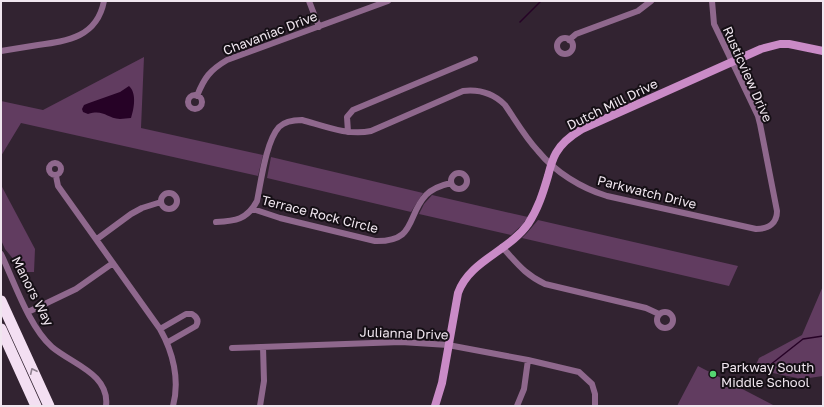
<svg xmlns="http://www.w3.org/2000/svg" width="824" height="407" viewBox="0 0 824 407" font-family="'Golos Text',sans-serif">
<rect width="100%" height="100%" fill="#322331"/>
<!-- green -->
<path fill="#613c60" d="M144,57l-3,71 122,27 -5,21 -237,-53 -20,33v-55l42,9z
M271,157l152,36 -12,19 -144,-34z
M1,185l34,64 -1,23h-10l-19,-23 -4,-9z
M432,195l96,22 -6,8 -11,10 -92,-21 5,-10z
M538,220l200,46 -9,20 -207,-48 5,-5z
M823,286v90l-21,3 -48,-10 5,-11 43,-23z
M698,366l77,40h-98z"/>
<!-- water -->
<path fill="#260226" d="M129,86c8,7 5,23 2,32 -4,0 -7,1 -11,1 -14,-1 -16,-10 -32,-5l-5,-2 -1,-3 2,-4 5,-2 31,-11z"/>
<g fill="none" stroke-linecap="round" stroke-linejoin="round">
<!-- stream -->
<path stroke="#260226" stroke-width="1.5" d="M520,22l21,-21
M765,369l38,-30 20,-3"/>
<!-- street -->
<path stroke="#8f688d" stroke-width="6" d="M309,1l10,26
M557 46a8 8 0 1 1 16 0a8 8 0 1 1-16 0Z
M569,40l7,-6 62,-23 13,-10
M1,51c12,-2 24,-4 37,-6 30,-4 59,-8 66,-44
M188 102a7 7 0 1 1 14 0a7 7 0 1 1-14 0Z
M197,96c7,-18 13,-26 30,-36l161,-59
M348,132l-1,-15 6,-7 122,-51
M49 169a6 6 0 1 1 12 0a6 6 0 1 1-12 0Z
M451 181a8 8 0 1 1 16 0a8 8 0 1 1-16 0Z
M56,176l2,10 102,143c13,23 20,51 13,77
M161 201a8 8 0 1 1 16 0a8 8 0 1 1-16 0Z
M253,209l27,9 95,23c42,1 31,-25 51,-46 7,-7 16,-10 25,-12
M216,222c19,-1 31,-2 41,-21 4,-19 9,-60 22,-74 6,-6 15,-7 23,-7 22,6 46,16 69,11l92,-40c17,-2 30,2 42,14 11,16 20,32 33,46 17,21 43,37 69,45l149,33c13,0 21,-6 21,-18l-17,-87 -2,-8 -44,-92 -2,-23
M97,239l34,-25 11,-6 19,-6
M502,247c15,16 22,27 43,37l101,24 13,6
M1,254c13,27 28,73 51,93 20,17 58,27 54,59
M657 320a8 8 0 1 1 16 0a8 8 0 1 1-16 0Z
M28,312l48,-23 37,-26
M160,329l26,-15h6c5,3 7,7 4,12l-28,16
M232,348l169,-6 47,3 80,15 51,12 13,12 3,10v12
M260,406l4,-25 -1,-34
M517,406l7,-17 4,-29"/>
<!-- secondary -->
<path stroke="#ca8bc7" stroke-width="8" d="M435,406l7,-23 16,-90c11,-32 51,-42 70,-69 10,-15 15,-31 20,-48 2,-8 4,-16 8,-23 6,-11 16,-18 26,-24l179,-80 19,-5h9l34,7"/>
<!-- highway -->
<path stroke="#f3dff2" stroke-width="11" d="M1,301l48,105
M1,329l35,77"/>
</g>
<!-- one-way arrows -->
<defs><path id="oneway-chevron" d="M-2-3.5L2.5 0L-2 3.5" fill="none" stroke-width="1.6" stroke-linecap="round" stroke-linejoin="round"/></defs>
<use stroke="#8f818f" href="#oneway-chevron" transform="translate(33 371) rotate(-115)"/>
<!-- markers -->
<circle fill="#55d671" stroke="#150f15" stroke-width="1.5" cx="713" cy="374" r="4"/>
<g text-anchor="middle" stroke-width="4" stroke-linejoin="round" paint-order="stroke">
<!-- street labels -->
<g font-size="13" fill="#f0e6ef" stroke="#150f15">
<text transform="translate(270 33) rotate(-21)" y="5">Chavaniac Drive</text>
<text transform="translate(748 74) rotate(66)" y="5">Rusticview Drive</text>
<text transform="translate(612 104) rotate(-26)" y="5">Dutch Mill Drive</text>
<text transform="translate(647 192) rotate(14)" y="5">Parkwatch Drive</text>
<text transform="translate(320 214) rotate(14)" y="5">Terrace Rock Circle</text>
<text transform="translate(33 291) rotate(63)" y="5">Manors Way</text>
<text transform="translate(404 333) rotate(2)" y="5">Julianna Drive</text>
</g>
<!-- poi labels -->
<g font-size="13" fill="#f0e6ef" stroke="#150f15" text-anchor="start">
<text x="721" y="372">Parkway South<tspan x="721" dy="15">Middle School</tspan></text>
</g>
</g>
<!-- border -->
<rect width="824" height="407" fill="none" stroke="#f0e6ef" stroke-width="4"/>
</svg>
